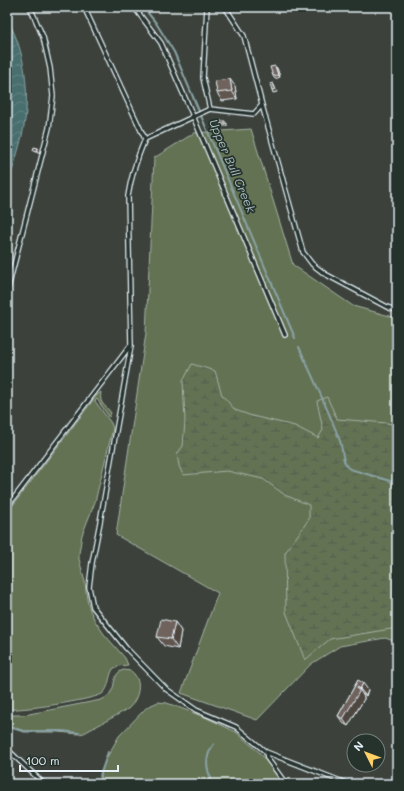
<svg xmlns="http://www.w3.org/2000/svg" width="404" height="791" viewBox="0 0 404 791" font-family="Mali,sans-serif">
<defs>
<pattern id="wetland-marsh" width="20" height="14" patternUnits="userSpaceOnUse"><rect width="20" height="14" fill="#637253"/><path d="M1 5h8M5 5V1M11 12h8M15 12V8" fill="none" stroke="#535b4e"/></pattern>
<pattern id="water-waves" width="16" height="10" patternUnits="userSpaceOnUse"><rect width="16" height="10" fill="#496e6e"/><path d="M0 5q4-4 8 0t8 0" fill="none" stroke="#638383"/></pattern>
</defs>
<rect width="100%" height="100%" fill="#3c423b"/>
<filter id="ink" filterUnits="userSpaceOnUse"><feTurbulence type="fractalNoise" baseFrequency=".025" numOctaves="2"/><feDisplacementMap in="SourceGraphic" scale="8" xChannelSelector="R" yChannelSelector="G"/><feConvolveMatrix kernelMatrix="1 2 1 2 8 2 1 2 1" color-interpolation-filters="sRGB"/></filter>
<g filter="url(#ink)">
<!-- green -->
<path fill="#637253" stroke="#a6b2a6" d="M251,129l42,136 60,41 44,12v324l-12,-4 -45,8 -29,18 -54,56 -76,-27 37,-100 -102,-58 30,-202 8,-175 40,-25z
M101,392c-2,13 4,12 10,21l-2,4 -12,-18 -2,2 16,22 2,5 -18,74 -13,33 -3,18v6l6,23 2,17 3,11 5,11 9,13 21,24 3,7 -10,1 -5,3c-5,8 -3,19 -11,25 -10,6 -82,17 -95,15v-196l90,-118z
M123,670l8,1c13,10 7,29 -3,38l-44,24 -5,1 -21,-2h-34l-17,-5v-12h17l77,-15c4,-2 8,-4 10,-8 5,-7 1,-18 12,-22z
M158,702l9,1 40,15 29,14 24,21 24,31h-184v-10l6,-15 13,-23 28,-29z"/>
<!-- wetland -->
<path fill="url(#wetland-marsh)" stroke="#a6b2a6" d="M192,364l23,7 7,24 13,15 17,6 43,10 23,12 5,-8 -6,-29 10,-4 10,22 50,4 10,2v203l-67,11 -25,21 -19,-48 -1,-59 24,-34v-14l-24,-10 -22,-16 -36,-8 -44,4 -4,-9 -2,-12 6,-8 2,-25 -2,-40z"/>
<!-- water -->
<path fill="url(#water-waves)" stroke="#89a2a5" d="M7,19c16,27 21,60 19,92 -2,26 -12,52 -19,77z"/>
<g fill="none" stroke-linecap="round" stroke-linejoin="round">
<!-- stream -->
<path stroke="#89a2a5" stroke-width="2" d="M143,7l13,16 18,29 121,286
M299,347c14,31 29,62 41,94 3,9 2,24 10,28l47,14
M7,726l17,5h38l17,2
M101,784v-11l7,-21
M209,784l2,-6c-6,-11 -5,-24 3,-34"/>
<!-- lane casing -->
<g stroke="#e8f1f8" stroke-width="6">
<path id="lane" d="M84,7l61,132
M134,7l27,36 32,73 92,219
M207,7l-4,71 7,31
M225,7l19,29 18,69 -8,9 -44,-5 -65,30c-8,19 -14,37 -17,57l3,150 -31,176 -8,41 -3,24 4,20 33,41 40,41 30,21 40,17 30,25 82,32
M262,105l41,147 9,12 13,10 64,34 8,2
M7,292l42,-164 4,-32 -3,-28 -7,-31 -13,-30
M7,507l123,-161
M7,749l37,35
M266,752l1,6 19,26"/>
</g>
<!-- lane -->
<use href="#lane" stroke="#26332d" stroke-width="3.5"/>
</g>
<!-- wall -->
<path fill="#605650" stroke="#e8f1f8" d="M277,68l3,9 -5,2 -2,-3z
M274,85l3,7 -4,1 -1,-3z
M235,86l2,13 -15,2 -5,-8z
M227,123v3h-5l-1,-2z
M38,148l2,2 -1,3 -4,-1 -2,-2z
M175,622l6,9 -3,18 -14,-3 -7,-9z
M358,680l10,10 -2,6 -3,-2v1l1,2v2l-16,27 -5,-3 -5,-7z"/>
<!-- shaded-wall -->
<path fill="#4e4641" stroke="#e8f1f8" d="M275,66l2,2 3,9 -2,-2z
M230,79l5,7 2,13 -5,-8z
M38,148l2,2 -1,3 -2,-2z
M175,622l6,9 -3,18 -7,-10z
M363,683l5,7 -2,6 -6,-7z
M358,687l6,10v2l-16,27 -5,-7z"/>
<!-- building -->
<path fill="#70645d" stroke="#e8f1f8" d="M275,66l3,9 -5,1 -3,-9z
M230,79l2,12 -15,2 -2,-12z
M273,83l2,6 -3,1 -2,-6z
M220,121h5v3h-4z
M34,147l4,1 -1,3 -4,-1z
M161,619l14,3 -4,17 -14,-2z
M358,680l5,3 -3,6 -2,-2 -1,2 2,1v2l-16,27 -5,-3z"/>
</g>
<g text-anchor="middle" stroke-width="3.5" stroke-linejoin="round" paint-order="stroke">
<!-- water labels -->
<g font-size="12" font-style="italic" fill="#a8bdc1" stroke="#26332d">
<text transform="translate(232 166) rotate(67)" y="4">Upper Bull Creek</text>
</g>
</g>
<!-- margin -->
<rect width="404" height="791" fill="none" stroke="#26332d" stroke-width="24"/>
<rect x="12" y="12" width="380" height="767" fill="none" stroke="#e8f1f8" stroke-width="1.5" filter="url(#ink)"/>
<!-- north arrow -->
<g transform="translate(366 753) rotate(312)"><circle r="19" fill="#26332d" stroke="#747f7e"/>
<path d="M0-3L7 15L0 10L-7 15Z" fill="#ffd166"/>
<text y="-6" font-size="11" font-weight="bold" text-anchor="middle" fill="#e8f1f8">N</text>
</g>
<!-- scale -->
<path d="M20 765v6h98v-6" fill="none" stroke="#e8f1f8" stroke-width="2"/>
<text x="26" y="765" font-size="12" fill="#e8f1f8" stroke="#26332d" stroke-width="3" paint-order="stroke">100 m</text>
</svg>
